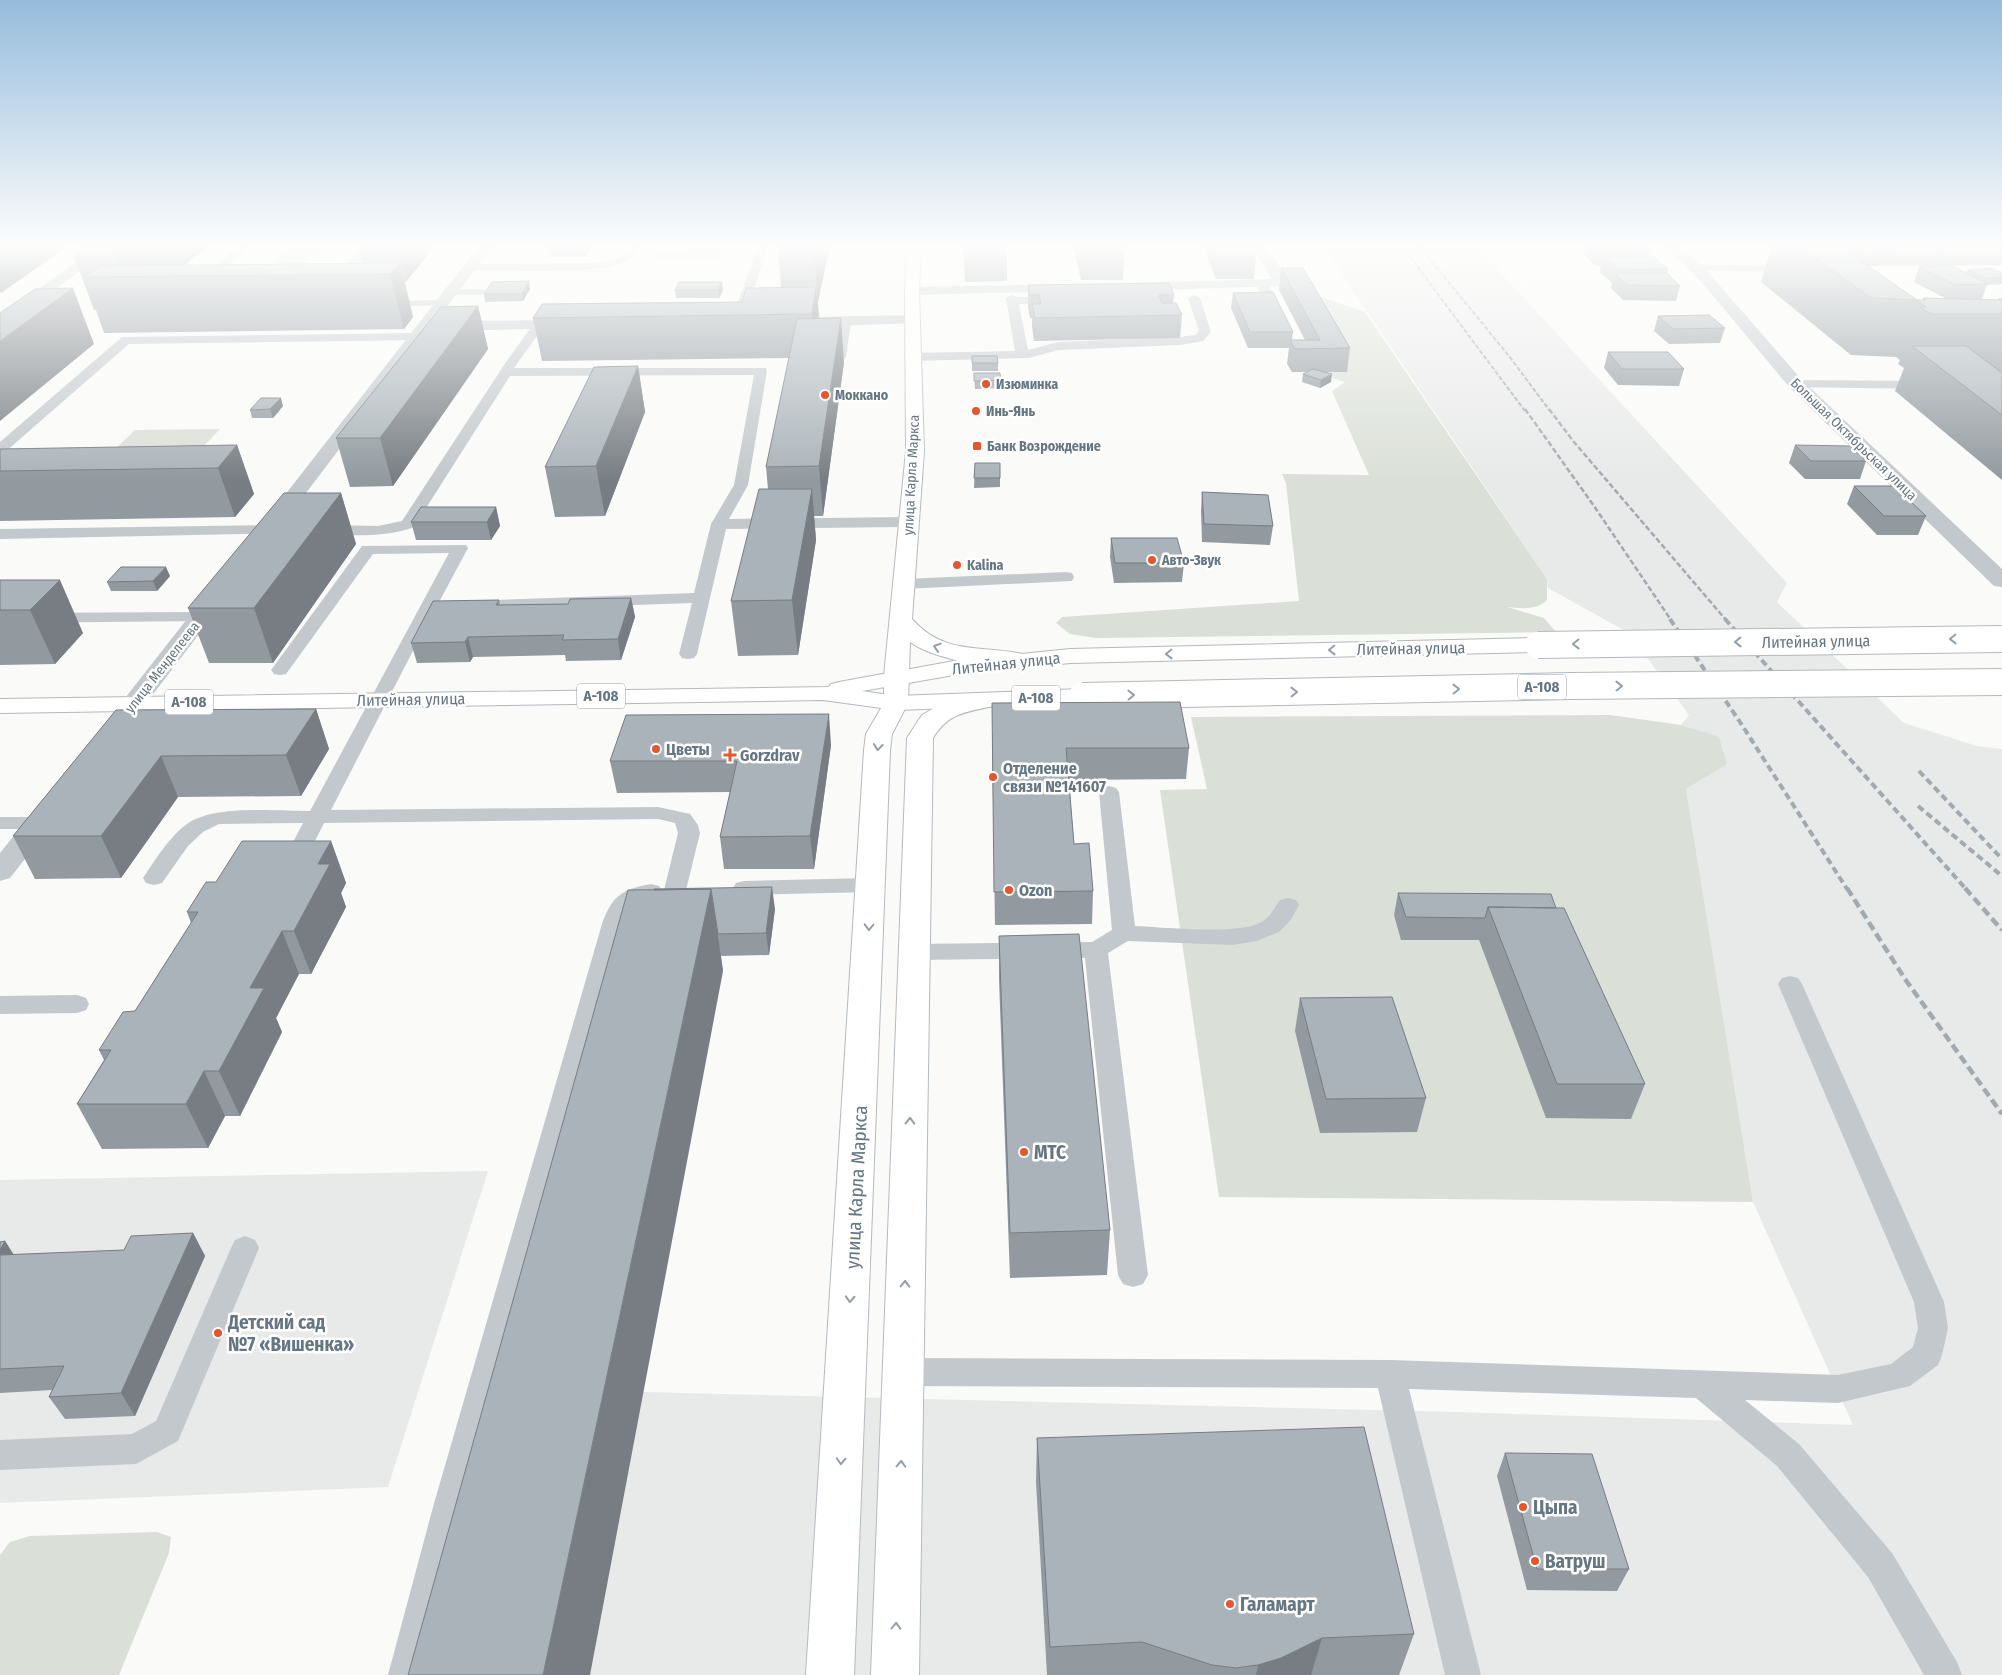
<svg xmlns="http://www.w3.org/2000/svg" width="2002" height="1675" viewBox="0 0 2002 1675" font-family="'Fira Sans Condensed',sans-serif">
<rect width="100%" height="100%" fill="#fafaf8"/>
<!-- built -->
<path fill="#e8e9e9" d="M1323,246h153l311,337 -10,19 127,121 73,23 25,3v926h-1416l57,-283 815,20 395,13 -100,-223 -67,-413 40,-25 -7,-26 -38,-13 8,-10 -60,-82 -81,-45 -1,-9z
M488,1171l-100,316 -388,16v-323z"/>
<!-- green -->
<path fill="#dadfd7" d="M289,247h35l-20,20h-36z
M723,248l-4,10 -66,1 6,-10z
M1301,290l64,22 182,267v21c-11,11 -26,8 -40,7l37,11 12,14 -460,6 -26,-4 -14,-11 6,-6 237,-16 -13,-118 -4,-9 87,1 -37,-84 13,-9 -32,-10z
M220,429l-20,21 -87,1 22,-21z
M1610,715l71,10 38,12 8,27 -41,25 67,413 -534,-5 -59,-407 47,-1 -16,-72z
M157,1532l14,5 -2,16 -50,122h-119v-120l10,-13 20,-6z"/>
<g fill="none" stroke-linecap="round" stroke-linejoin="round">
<!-- secondary casing -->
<g stroke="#b3babf" stroke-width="2">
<path id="secondary" d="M907,246h14l-2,45 5,160 -12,168c33,38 72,25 115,36l4,5 -4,5c-27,7 -94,-6 -117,-23l-2,61 -16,31 -2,16 -36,925h-48l58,-925 2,-16 18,-31v-27l22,-225 -1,-160z
M989,693l9,2 3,5 -3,5c-29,7 -49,6 -65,33l-14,937h-48l36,-937 15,-23 21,-12z"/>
</g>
<!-- highway casing -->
<g stroke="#b4b9bd" stroke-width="2">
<path id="highway" d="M1538,638l8,2 3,5 -3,5 -8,2 -468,11 -116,12 -92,16 34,5 186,-7 9,2 3,5 -3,5 -9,2 -186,7 -73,-10 -823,13v-14l829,-12 2,-3 8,-2 115,-21 116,-12z"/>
</g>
<!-- lane -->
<path fill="#c3c8cc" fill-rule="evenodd" d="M238,246h12l-43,38h-8l-2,-2 2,-2z
M363,246h11l-35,40h-8l-2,-2 2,-2z
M629,246h10c-2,5 -4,10 -8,13 -24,17 -127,11 -161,11l-5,-3 5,-3 125,-1 22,-5 8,-4z
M758,246h10l-23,70 -6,4 -4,-1 -2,-3z
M1695,265l97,1 5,3 -5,3 -101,-2 -1,-2z
M1263,282l6,3 16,33 -2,3h-8l-2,-3 -16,-33z
M450,289h32l6,3 -6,3 -36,-1 -2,-2 2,-2z
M1012,295l5,2h38l6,3 -6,3 -36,1 9,46 30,-8 121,-5 16,-2 4,-4 -11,-33 6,-3 6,3 11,34 -8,9 -24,4 -121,5 -29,8 -116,3 -6,-4 6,-4 102,-2 -9,-53z
M442,300l4,1 2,2 -2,2 -64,2 -6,-3 6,-3z
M845,318l6,4 -5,35 -6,4 -6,-4 5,-35z
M539,321l6,4 -31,43h252l1,3 -19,114 -19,34 180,-2 5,2 3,3 -3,3 -5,2 -183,2 -29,125 -3,4 -6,1 -6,-1 -3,-4 13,-51 -259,9 -102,198 327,-3 32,7 8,11 2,8 -14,57 -3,5 -8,2 -8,-2 -3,-5 14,-57 -3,-10 -17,-4 -334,4 -14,28 -8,2 -8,-2 -3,-5 12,-23 -84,1 -16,8 -15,14 -26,37 -8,2 -8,-2 -3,-5c13,-19 27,-43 47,-56 27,-17 87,-11 120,-11l139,-258 -76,1 -87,120 -6,1 -6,-1 -3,-4 3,-4 88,-120 104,-1 2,3 -29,54 255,-9 17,-69 23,-39 20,-110 -244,1 -96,151c-29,11 -59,8 -89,8l-6,-2 -2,-3 2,-3 6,-2 53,1 24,-5 104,-159 29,-40z
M416,333l6,4 -2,3 -291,4 -124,108 -5,1v-11l122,-105z
M1796,380l130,1 7,4 -7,4 -135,-2 -2,-3z
M282,525l6,2 2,3 -2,3 -288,6v-10z
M1066,572l6,1 2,4 -2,4 -168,8 -6,-1 -2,-4 2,-4 6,-1z
M201,612l6,1 3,4 -3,4 -207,2v-10z
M1109,786l7,2 3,4 16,134c28,1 107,10 128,-5 8,-5 12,-14 17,-21l8,-2 8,2 3,5 -9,16 -11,11 -22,9 -24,4 -105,-4 -20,12 40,322 -5,9 -10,3 -10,-3 -5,-9 -33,-317 -171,2 -8,-2 -4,-6 4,-6 8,-2 178,-2 20,-12 -13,-138 3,-4z
M0,817h40l7,1 3,5 -3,5 -7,1h-40z
M871,878l8,2 3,5 -3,5 -8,2 -127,3 -8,-2 -3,-5 3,-5 8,-2z
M651,884l8,2 3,5 -3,5c-21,6 -27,7 -35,28l-157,583 -43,168h-36l45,-168 169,-583c10,-28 20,-35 49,-40z
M1790,976l8,2 4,6 142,318 4,26 -6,27 -4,10 -28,21 -72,17 -93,-3 54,44 93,109 65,109 5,13h-38l-56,-98 -91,-111 -81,-68 -287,-9 72,286h-36l-67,-287 -475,-2 -11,-4 -4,-10 4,-10 11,-4 487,2 448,15 53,-11 22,-17 5,-19 -4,-26 -136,-318 4,-6z
M77,995l9,3 3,6 -3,6 -9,3 -77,1v-18z
M245,1236l10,4 4,8 -81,193 -42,23 -136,6v-30l132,-6 24,-13 75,-173 4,-8z"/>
<!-- street -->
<path fill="#c3c8cc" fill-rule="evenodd" d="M99,246h16l-110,80 -5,2v-12z
M479,246h14l-212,280 -7,2 -7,-2 -3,-4 3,-4z
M1252,246h14l21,32 -5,8 -150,5 -5,-1 -2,-3 2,-3 5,-1 140,-4z
M1666,246h15l33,33 88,101 200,189v18l-8,-1 -204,-198 -86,-103z
M1985,246h17v10z
M1067,284l5,1 2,3 -2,3 -160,4 -5,-1 -2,-3 2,-3 5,-1z
M913,315l5,2 3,3 -3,3 -114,4 -5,-2 -3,-3 3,-3 5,-2z
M572,320l5,2 3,3 -3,3 -132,3 -5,-2 -3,-3 3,-3 5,-2z
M217,589l8,2 3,5 -103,135 -9,2 -9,-2 -3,-5 3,-5 102,-130z
M43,810l10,2 4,6 -47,60 -10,3v-28l33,-41z"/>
<!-- secondary -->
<use href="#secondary" fill="#fff" fill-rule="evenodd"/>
<!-- highway -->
<use href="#highway" fill="#fff" fill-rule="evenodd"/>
<!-- rail-far3 -->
<path stroke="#a2aab0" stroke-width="2" stroke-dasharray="4.5 2" stroke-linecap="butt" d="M1402,246l123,165
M1419,246l90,110 41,55"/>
<!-- rail-far2 -->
<path stroke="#a2aab0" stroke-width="2.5" stroke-dasharray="5.5 2.5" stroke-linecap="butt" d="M1525,409l69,97 77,114
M1549,409l25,33 152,178"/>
<!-- rail-far1 -->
<path stroke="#a2aab0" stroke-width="4" stroke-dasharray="7 4" stroke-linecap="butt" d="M1670,619l70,103 107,167
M1725,619l241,270
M1919,771l83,88
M1918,806l84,70"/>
<!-- rail -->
<path stroke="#a2aab0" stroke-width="4.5" stroke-dasharray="9 4.5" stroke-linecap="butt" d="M1847,888l58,91 97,135
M1965,888l37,42"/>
<!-- highway-bridge casing -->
<g stroke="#b4b9bd" stroke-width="28" stroke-linecap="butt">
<path id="highway-bridge" d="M1538,645l464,-6
M1082,696l490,-10 430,-4"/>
</g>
<!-- highway-bridge -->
<use href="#highway-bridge" stroke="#fff" stroke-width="26"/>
</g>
<!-- wall -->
<path fill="#929a9f" d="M87,246l99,19 176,-2 -4,-17h77l-30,36 8,35 -9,12 -300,4 -8,-23h-2l-20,-54z
M547,246h44l-6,11h-36z
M778,246h52l-12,55 1,18 25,43 -21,154h-9l2,24 -18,115 -60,1 -7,-55 37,-112 -2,-22 23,-109 -247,3 -9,-43 209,-16 39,-15 -3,-39z
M963,246h44v35l-42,1z
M1073,246h49l2,6 -1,28h-42z
M1203,246h48l5,11 -2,22h-38z
M1586,246h57l6,6 -1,4 20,13 -1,4 13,13 -4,15 -53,-1 -12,-12 1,-5 -12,-11 1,-6h-5l-12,-11z
M1772,246h217l-2,5h15v14l-135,1 50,34h6v-2l24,1 -33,-17 5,-15 47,6 2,-3 34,7v7l-15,1 -5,14h-13l29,1 1,-2h3v182l-107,-89 9,-23 -6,-4 2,-4 -4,-3 -45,-2 -90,-73z
M1281,268l69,80 -3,24h-22l6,10 -11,6 -18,-6 1,-8 4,-2h-15l-5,-8 2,-16h-41l-17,-40 2,-15 60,39 -1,8h13l-26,-50z
M1028,285l146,10 -1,8 9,12 -2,23 -146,3 -2,-14v-9h-2l-2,-11z
M530,289l-7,12 -38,1 -1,-8z
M675,290h48l-4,8h-43z
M478,306l10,43 -95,137 -43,1 -14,-49z
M1658,316l67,12 -5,15 -51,1 -15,-13z
M1608,352l76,17 -5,17 -61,-1 -14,-17z
M972,356l26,7v8h-26z
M638,366l7,46 -40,104 -50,1 -10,-50z
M974,373l27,7v8l-26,1z
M283,406l-10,12h-21l-2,-8z
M237,445l17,49 -19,23 -235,4v-72z
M1795,445l71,16 -6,18h-55l-16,-16z
M975,463h25v24l-26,1z
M1854,486l72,30 -8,19h-41l-30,-31z
M1202,492l71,34 -3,19 -68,-3 -1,-31z
M341,493l15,51 -83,119h-64l-21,-55z
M496,507l4,19 -9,14h-75l-5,-18z
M1111,538l73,25 -2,19 -68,1 -4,-26z
M170,576l-13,15h-46l-4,-9z
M0,580l83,53 -28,31 -55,1z
M631,598l4,19 -14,43 -55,1 -1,-6 -92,2 -3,5 -53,1 -6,-20 88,-43 1,5 68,-1z
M316,709l13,40 -28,47 -123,1 -57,81 -86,1 -22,-43 103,-126z
M992,734l197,14 -3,31 -117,1 5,64 19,47 -1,33 -97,1z
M831,745l-17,124h-90l-4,-32 10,-45 -113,1 -7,-32z
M331,841l15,42 -5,10 5,14 -35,67h-12l-23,44 6,14 -42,84h-15l-17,32 -106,1 -25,-45 27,-44 -5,-10 36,-39 56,-88 -4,-11 29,-30z
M628,890l147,19 -6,46 -48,1 2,15z
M1398,893l158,15 89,176 -14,35 -85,-1 -67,-178h-78l-7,-25z
M999,936l111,294 -3,45 -97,3 -11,-298z
M1300,998l126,100 -9,34 -97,1 -25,-102z
M193,1233l12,23 -70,160 -70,3 -16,-22 3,-7 -52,3v-151l5,-1 9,14 110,-5z
M1037,1438l377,196 -15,41h-352l-11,-193z
M1505,1453l124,116 -12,22 -90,-1 -30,-114z"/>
<!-- shaded-wall -->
<path fill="#777d82" d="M0,246h68l-67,47 -1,-2z
M125,246h83l-36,30 -51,1 -8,-22z
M397,246h38l-29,36z
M583,246h8l-6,11z
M814,246h16l-12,55 -4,-53z
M400,263l13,54 -9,12 -14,-55z
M529,281l1,8 -7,12 -1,-7z
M722,282l1,8 -4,8 -1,-8z
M816,287l4,42 -5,28 -3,-43z
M73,288l21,56 -94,77v-80z
M478,306l10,43 -95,137 -13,-48z
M841,318l3,44 -21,154 -4,-50z
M638,366l7,46 -40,104 -9,-50z
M1332,374l-1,8 -11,6 1,-8z
M281,398l2,8 -10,12 -3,-9z
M237,445l17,49 -19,23 -17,-49z
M812,489l4,51 -18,115 -6,-55z
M341,493l15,51 -83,119 -19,-55z
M496,507l4,19 -9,14 -4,-18z
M166,567l4,9 -13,15 -4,-10z
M60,580l23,53 -28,31 -25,-54z
M631,598l4,19 -14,43 -3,-21z
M468,637l5,20 -3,5 -5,-20z
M316,709l13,40 -28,47 -15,-41z
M829,714l2,31 -17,124 -4,-33z
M161,756l17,41 -57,81 -20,-42z
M331,841l15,42 -5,10 5,14 -35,67 -17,-43 24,-67z
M772,887l3,22 -6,46 -3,-22z
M711,889l12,82 -133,704h-47z
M282,931l17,43 -23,44 6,14 -42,84 -21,-45 31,-83z
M204,1071l21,45 -17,32 -22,-44z
M193,1233l12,23 -70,160 -14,-23z
M5,1241l15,24 -20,-5v-10z
M1322,1638l-11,37h-55l2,-10z"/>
<!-- building -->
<path fill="#aab3b9" stroke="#777d82" d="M87,246h38l-12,9 -39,1z
M778,246h36v2h-36z
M1080,246h42l2,6h-42z
M1213,246h38l5,11h-39z
M1593,246h50l6,6h-50z
M1799,246h40l78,54h9l-3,-2 79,2v14h-71l-11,-7h6l-9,-7 -46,-2z
M1850,246h17l8,6 127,-1v7h-134z
M1652,256l16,13 -50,1 -15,-13z
M400,263l-10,11 -306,3 16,-11z
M1950,265l38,19 -32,1 -37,-18z
M1281,268h22l47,80 -55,1 -5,-9h30z
M1992,268l10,5v4l-17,1 -17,-8z
M1615,273h52l13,13 -53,-1z
M529,281l-7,13h-38l8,-12z
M679,282h43l-4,8h-43z
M1169,283l5,12h-15l3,8h14l6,12 -147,3 -3,-14h9l-2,-9h-9l-2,-10z
M816,287l-4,27 -279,4 9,-14 200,-2 4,-14z
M73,288l-73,53v-28l35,-24z
M1273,292l20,40h-43l-17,-39z
M478,306l-98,132h-44l105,-131z
M1709,315l16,13 -52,1 -15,-13z
M841,318l-22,148 -53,1 31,-148z
M1912,346h54l36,27v42z
M1608,352h60l16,17h-62z
M972,356h25l1,7h-26z
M638,366l-42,100 -51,1 49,-100z
M1313,369l19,5 -11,6 -18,-6z
M974,373h26l1,7 -27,1z
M261,398h20l-11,11 -20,1z
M237,445l-19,23 -218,3v-22z
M1795,445l55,1 16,15h-55z
M975,463h25v15h-26z
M1854,486h40l32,30h-42z
M759,489h53l-20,111 -61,1z
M1202,492l66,3 5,31 -69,-2z
M284,493h57l-87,115h-66z
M421,507h75l-9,15h-76z
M1111,538h66l7,25h-69z
M121,567h45l-13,14 -46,1z
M0,580h60l-30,30h-30z
M631,598l-13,41 -56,1 2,-5 -96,2 -3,5 -54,1 22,-42 66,-1 -3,5 72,-1 2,-5z
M1180,702l9,46h-123l8,96 15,-1 4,48 -99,1 -2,-189z
M316,709l-30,46 -125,1 -60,80h-88l103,-126z
M829,714l-19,122 -90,1 17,-76h-127l16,-46z
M242,841h89l-13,23h12l-36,67h-12l-32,57h14l-45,83h-15l-18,33h-109l34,-54h-12l24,-38 12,-1 63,-99h-11l19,-30h10z
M772,887l-6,46 -48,1 -7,-45 -57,1v-1z
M711,889l-168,786h-135l220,-785z
M1398,893l153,1 5,14 -68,-1 -3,11 -79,-1z
M1488,907l76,1 81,176h-88z
M1079,934l31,296 -100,3 -11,-297z
M1392,997l34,101 -100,1 -26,-101z
M193,1233l-72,160 -72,4 15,-31 -64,3v-114l124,-5 7,-14z
M5,1241l-5,9v-8z
M1364,1427l50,207 -92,4 -41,20 -23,7 -22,3 -24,-3 -70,-23 -92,5 -13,-209z
M1505,1453l87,1 37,115h-92z"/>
<!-- one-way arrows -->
<defs><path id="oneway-chevron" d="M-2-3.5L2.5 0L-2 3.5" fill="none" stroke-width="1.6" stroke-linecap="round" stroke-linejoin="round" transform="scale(1.25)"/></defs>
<g stroke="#939fa8">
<use href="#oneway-chevron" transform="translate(1953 639) rotate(179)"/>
<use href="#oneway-chevron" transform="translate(1738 642) rotate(179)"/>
<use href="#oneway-chevron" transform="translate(1576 644) rotate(179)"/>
<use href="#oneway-chevron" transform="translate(937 647) rotate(-162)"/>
<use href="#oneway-chevron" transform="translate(1332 650) rotate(179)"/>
<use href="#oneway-chevron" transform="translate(1169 654) rotate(179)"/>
<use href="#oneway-chevron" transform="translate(1619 686) rotate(-1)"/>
<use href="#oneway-chevron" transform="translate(1456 689) rotate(-1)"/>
<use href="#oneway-chevron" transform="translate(1294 692) rotate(-1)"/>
<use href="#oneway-chevron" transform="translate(1131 695) rotate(-1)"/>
<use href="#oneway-chevron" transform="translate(878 747) rotate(96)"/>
<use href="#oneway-chevron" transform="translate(869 927) rotate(92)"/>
<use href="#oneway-chevron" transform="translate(910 1121) rotate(-89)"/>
<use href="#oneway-chevron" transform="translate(905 1284) rotate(-89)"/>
<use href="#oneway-chevron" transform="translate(850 1299) rotate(93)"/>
<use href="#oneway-chevron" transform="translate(841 1461) rotate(93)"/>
<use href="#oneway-chevron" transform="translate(901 1464) rotate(-88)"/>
<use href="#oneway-chevron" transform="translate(896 1626) rotate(-88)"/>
</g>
<!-- sky -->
<linearGradient id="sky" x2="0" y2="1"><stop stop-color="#96bcdc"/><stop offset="0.51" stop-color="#fdfdfc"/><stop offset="1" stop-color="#fdfdfc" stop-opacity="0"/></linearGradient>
<rect width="2002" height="481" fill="url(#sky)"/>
<!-- markers -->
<g fill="#e4572e" stroke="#fff" stroke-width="2">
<circle cx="986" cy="384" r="5"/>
<circle cx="825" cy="395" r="5"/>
<circle cx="976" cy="411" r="5"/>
<rect x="972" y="441" width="10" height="10" rx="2.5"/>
<circle cx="1152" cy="560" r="5"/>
<circle cx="957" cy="565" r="5"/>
<circle cx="656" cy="749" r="5"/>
<path d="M727.5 747.5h5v5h5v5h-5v5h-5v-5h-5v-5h5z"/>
<circle cx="993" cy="777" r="5"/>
<circle cx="1009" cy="890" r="5"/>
<circle cx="1024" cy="1152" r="5"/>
<circle cx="218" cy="1333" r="5"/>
<circle cx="1523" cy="1507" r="5"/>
<circle cx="1535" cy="1561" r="5"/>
<circle cx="1230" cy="1604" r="5"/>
</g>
<g text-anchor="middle" stroke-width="5" stroke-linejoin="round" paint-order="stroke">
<!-- far-poi labels -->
<g font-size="14" font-weight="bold" fill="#657683" stroke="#fff" text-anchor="start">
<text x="996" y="389">Изюминка</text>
<text x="835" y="400">Моккано</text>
<text x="986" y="416">Инь-Янь</text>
<text x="987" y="451">Банк Возрождение</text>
<text x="1162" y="565">Авто-Звук</text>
<text x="967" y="570">Kalina</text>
</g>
<!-- far-street labels -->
<g font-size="14" fill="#657683" stroke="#fff">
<text transform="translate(1854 439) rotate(44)" y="5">Большая Октябрьская улица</text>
<text transform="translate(911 475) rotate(-87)" y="5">улица Карла Маркса</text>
<text transform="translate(162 667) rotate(-52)" y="5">улица Менделеева</text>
</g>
<!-- shield labels -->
<g fill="#fff" stroke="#939fa8" stroke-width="1">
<rect x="1518" y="674.5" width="48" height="25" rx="4"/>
<rect x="577" y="683.5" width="48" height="25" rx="4"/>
<rect x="1012" y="685.5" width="48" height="25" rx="4"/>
<rect x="165" y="689.5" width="48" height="25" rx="4"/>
</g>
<g font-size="15" font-weight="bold" fill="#657683">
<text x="1542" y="692">А-108</text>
<text x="601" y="701">А-108</text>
<text x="1036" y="703">А-108</text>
<text x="189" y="707">А-108</text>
</g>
<!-- street labels -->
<g font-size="16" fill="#657683" stroke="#fff">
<text transform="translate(1816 641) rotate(-1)" y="6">Литейная улица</text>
<text transform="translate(1411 648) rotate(-1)" y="6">Литейная улица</text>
<text transform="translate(1006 663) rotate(-6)" y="6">Литейная улица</text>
<text transform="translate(411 699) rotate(-1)" y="6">Литейная улица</text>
</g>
<!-- poi labels -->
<g font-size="16" font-weight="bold" fill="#657683" stroke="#fff" text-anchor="start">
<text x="666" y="755">Цветы</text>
<text x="740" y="761">Gorzdrav</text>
<text x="1003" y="774">Отделение<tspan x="1003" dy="18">связи №141607</tspan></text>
<text x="1019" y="896">Ozon</text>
</g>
<!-- near-poi labels -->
<g font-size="19" font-weight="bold" fill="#657683" stroke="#fff" text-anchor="start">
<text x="1034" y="1159">МТС</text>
<text x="228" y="1329">Детский сад<tspan x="228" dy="22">№7 «Вишенка»</tspan></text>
<text x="1533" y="1514">Цыпа</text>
<text x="1545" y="1568">Ватруш</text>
<text x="1240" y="1611">Галамарт</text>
</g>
<!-- near-street labels -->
<g font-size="19" fill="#657683" stroke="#fff">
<text transform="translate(856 1187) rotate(-87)" y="7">улица Карла Маркса</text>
</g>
</g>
</svg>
